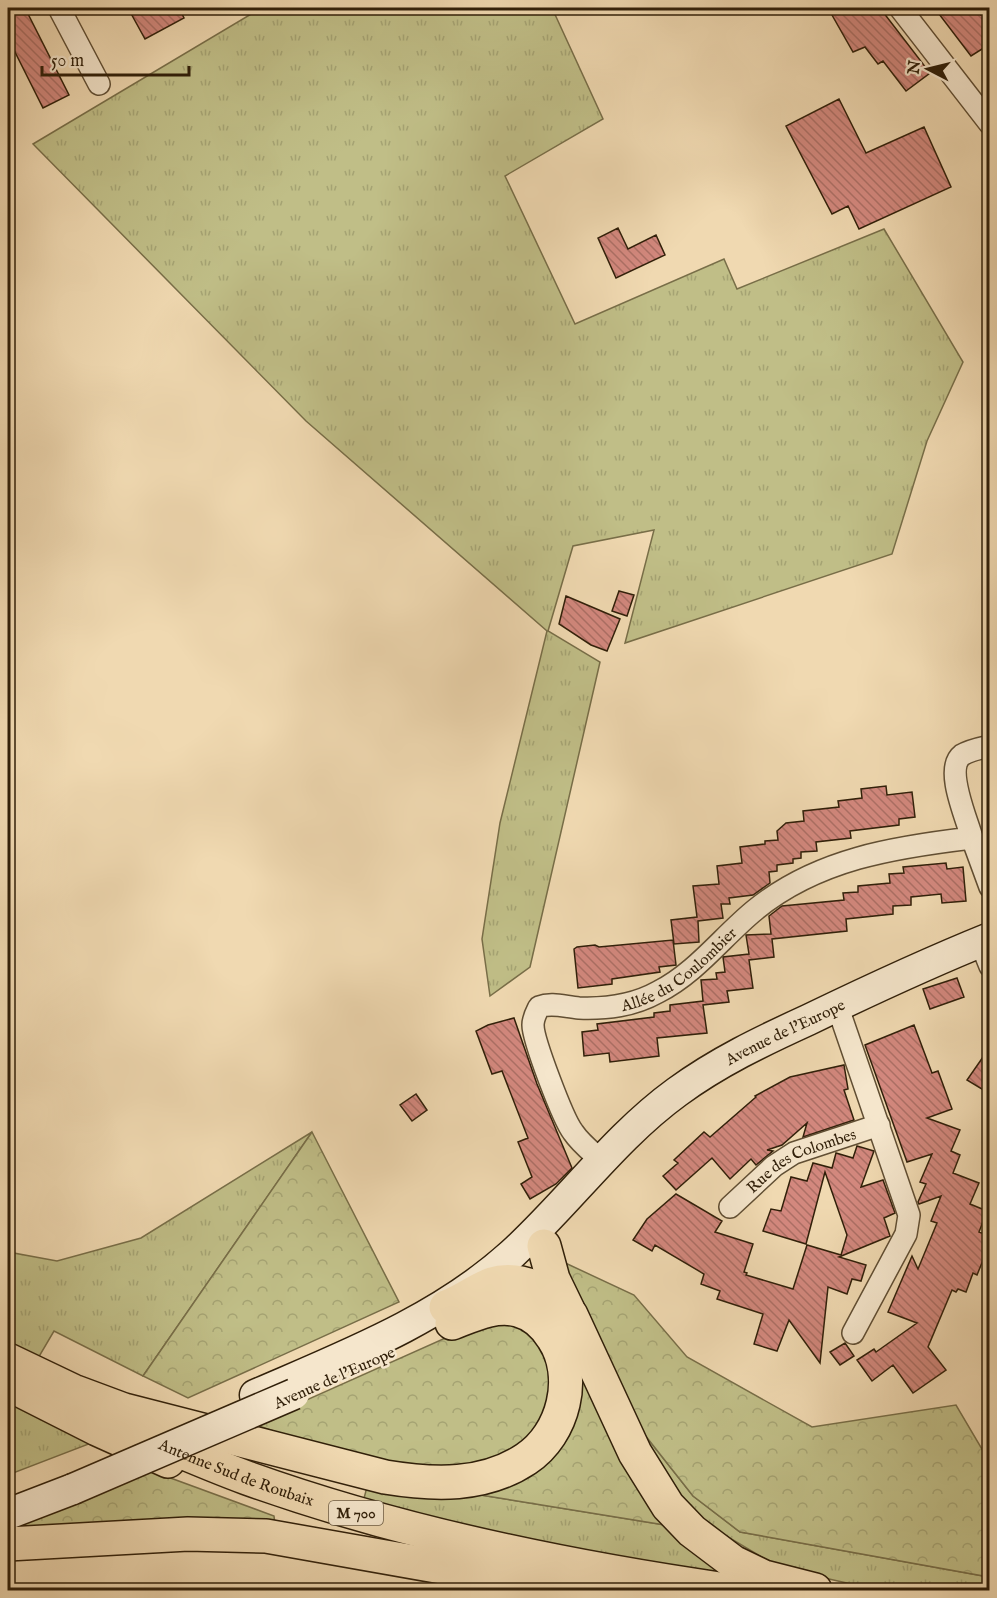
<svg xmlns="http://www.w3.org/2000/svg" width="997" height="1598" viewBox="0 0 997 1598" font-family="'IM FELL English',serif">
<defs>
<pattern id="grass-tufts" width="24" height="20" patternUnits="userSpaceOnUse" patternTransform="scale(1.5)"><rect width="24" height="20" fill="#c0be87"/><path d="M3 7l-1-3M5 7V3M7 7l1-3M15 17l-1-3M17 17v-4M19 17l1-3" fill="none" stroke="#a5a373"/></pattern>
<pattern id="forest-crowns" width="20" height="18" patternUnits="userSpaceOnUse" patternTransform="scale(1.5)"><rect width="20" height="18" fill="#c0be87"/><path d="M2 6a3 3 0 1 1 6 0M12 15a3 3 0 1 1 6 0" fill="none" stroke="#a5a373"/></pattern>
<pattern id="building-back-hatch" width="6" height="6" patternUnits="userSpaceOnUse" patternTransform="scale(1.5)"><rect width="6" height="6" fill="#d3887e"/><path d="M-1 5l2 2M0 0l6 6M5-1l2 2" fill="none" stroke="#ac6f65"/></pattern>
</defs>
<rect width="100%" height="100%" fill="#f0d9b1"/>
<filter id="stains"><feTurbulence type="fractalNoise" baseFrequency=".00333" numOctaves="4"/><feColorMatrix values="0 0 0 0 .2 0 0 0 0 .09 0 0 0 0 .02 0 0 0 .5 -.17"/></filter>
<radialGradient id="worn" r=".72"><stop offset=".6" stop-color="#630" stop-opacity="0"/><stop offset="1" stop-color="#630" stop-opacity=".3"/></radialGradient>
<!-- grass -->
<path fill="url(#grass-tufts)" stroke="#786e48" stroke-width="1.5" d="M250,8h302l51,111 -98,57 70,148 149,-65 13,30 147,-60 79,133 -36,79 -35,113 -267,89 29,-113 -81,16 -25,85 52,31 -70,305 -40,29 -8,-57 18,-116 47,-192 -241,-210 -273,-277 220,-131z
M312,1132l-169,244 -89,-45 -17,29 -29,-18v-90l49,9 84,-23z
M8,1396l86,46 -86,33z
M637,1425l56,71 47,36 249,45v13h-111l-98,-22 -92,-55z
M368,1483l100,10 203,33 73,51 -3,9 -379,-80z"/>
<!-- forest -->
<path fill="url(#forest-crowns)" stroke="#786e48" stroke-width="1.5" d="M312,1132l87,170 -211,96 -45,-22z
M561,1261l73,34 53,62 125,70 144,-22 33,56v116l-249,-45 -47,-36 -56,-71z
M502,1324l28,4 21,39 -3,41 -10,20 -40,35 -75,9 -100,-24 -70,-24 217,-97z
M574,1354l97,172 -203,-33 60,-24z
M146,1469l128,47 1,8 -267,12v-16z"/>
<!-- building -->
<path fill="url(#building-back-hatch)" stroke="#301f09" stroke-width="1.5" d="M8,8h17l44,87 -26,13 -35,-70z
M128,8h51l5,10 -39,21z
M832,8h48l50,65 -24,18 -23,-30 -5,3 -13,-17 -12,5 -21,-37 3,-2z
M948,8h27l6,7 9,-6v35l-19,12 -32,-42z
M839,99l27,54 58,-26 27,60 -92,42 -11,-23 -16,8 -46,-88z
M618,228l10,21 28,-14 9,20 -49,23 -18,-40z
M619,591l15,4 -7,21 -15,-5z
M566,596l54,23 -13,32 -16,-6 -32,-21z
M886,786l1,9 25,-3 3,25 -16,2v6l-49,6 1,7 -35,4 1,9 -16,1v6l-8,1v4l-16,2v6l-8,1 1,11 -17,12 -24,3 1,6h-9l2,14 -25,3 1,21 -25,2 -3,-24 26,-3 -4,-31 26,-2 -2,-18 25,-3 -2,-16 25,-3v-3l13,-1 -1,-9 9,-8 18,-2 -1,-10 36,-4 -1,-6 24,-3 -1,-9z
M946,863l1,6 16,-2 3,34 -24,2 -1,-9 -30,3v8l-18,1v8l-47,5 1,12 -75,8 2,18 -25,3 4,28 -26,3 2,11 -26,3 4,28 -50,5 2,18 -49,6 -1,-9 -25,3 -2,-24 16,-2 -1,-6 57,-7v-4l16,-2v-6l33,-4 -2,-21 16,-1 -1,-6 9,-1 -2,-15 26,-3 -3,-19 25,-1 -2,-18 13,-10 62,-6 -1,-7 15,-1v-6l32,-3 -1,-9 15,-1 -1,-6z
M673,940l3,25 -17,2 1,5 -48,7v5l-34,4 -4,-39 3,-2 18,-2 4,2z
M957,978l7,19 -34,12 -7,-20z
M514,1018l23,66 35,84 -16,16 -26,15 -9,-15 11,-7 -14,-35 10,-4 -26,-67 -10,3 -16,-43 12,-6z
M914,1025l18,48 6,-2 14,38 -25,9 33,12 -9,21 9,4 -7,18 26,10 -9,21 17,7 -8,21 11,4v7l-13,32 -4,-2 -7,19 -8,-3 -2,3 -4,-2 -24,57 18,23 -33,23 -20,-28 -21,16 -15,-21 17,-11 2,3 41,-29 -29,-11 24,-56 6,13 19,-46 -6,-2 10,-25 -22,8 -1,-2 8,-18 -6,-2 12,-28 -25,8 -42,-117z
M990,1047v47l-23,-14z
M844,1065l4,24 -4,1 10,30 -51,17 4,-14 -25,22 -15,5 6,1 -17,14 -5,-6 -21,20 -18,-21 -36,32 -13,-14 15,-13 -4,-3 30,-28 6,5 46,-40 -1,-1 35,-19z
M416,1094l11,16 -15,11 -12,-16z
M857,1146l17,5 -13,36 22,-7 12,33 -11,5 6,18 -51,21 27,8 -5,16 -9,-2 -5,15 -19,-7 -8,76 -31,-43 -12,31 -23,-7 9,-30 -46,-15 3,-8 -19,-7 3,-10 -49,-29 -3,6 -19,-11 14,-21 29,-25 46,27 -7,11 38,12 -9,28 3,1 -1,2 47,14 14,-44 34,10 6,-20 -22,-63 -19,72 -43,-13 8,-22 10,2 10,-34 16,4 6,-18 19,5 4,-15 17,5z
M845,1343l9,13 -14,9 -10,-13z"/>
<g fill="none" stroke-linecap="round" stroke-linejoin="round">
<!-- street casing -->
<g stroke="#604e33" stroke-width="24">
<g id="street">
<path d="M59,8l40,76"/>
<path d="M900,8l90,116"/>
<path d="M972,838l18,49"/>
<path d="M980,941l10,25"/>
<path d="M837,1005l72,210 -3,19 -53,99"/>
<path id="s1" d="M603,1162c-11,-10 -22,-18 -30,-30 -10,-13 -40,-92 -40,-107 0,-7 3,-12 6,-18 13,-5 26,0 40,1 28,1 54,-2 79,-16 38,-19 65,-56 97,-82 62,-51 140,-63 217,-72 -5,-19 -28,-69 -10,-83 8,-5 19,-7 28,-9"/>
<path id="s2" d="M730,1207l44,-41 20,-13 85,-28"/>
</g>
</g>
<!-- secondary casing -->
<g stroke="#301f09" stroke-width="33">
<g id="secondary">
<path id="s3" d="M255,1395c90,-39 184,-75 257,-141 57,-52 103,-117 165,-162 41,-30 85,-51 131,-72 60,-29 120,-57 182,-82"/>
<path d="M8,1514l65,-25"/>
</g>
</g>
<!-- highway casing -->
<g stroke="#301f09" stroke-width="36">
<g id="highway">
<path d="M544,1246l9,33 15,31"/>
<path d="M446,1307c16,-6 30,-17 46,-23 28,-9 63,9 79,31l64,138 33,53 24,25 41,31 31,15 51,13"/>
<path d="M8,1360l65,31 51,19 261,67c49,8 99,10 141,-18 38,-25 52,-83 27,-121 -8,-13 -20,-24 -35,-28 -23,-6 -45,5 -66,13"/>
<path d="M14,1387l83,42 71,32"/>
<path id="s4" d="M149,1438c33,14 65,28 98,40 153,55 319,89 479,112"/>
<path d="M8,1544l180,-10 78,2 249,44 83,10"/>
</g>
</g>
<!-- street -->
<use href="#street" stroke="#f5e6cc" stroke-width="21"/>
<!-- secondary -->
<use href="#secondary" stroke="#f5e6cc" stroke-width="30"/>
<!-- highway -->
<use href="#highway" stroke="#f0d9b1" stroke-width="33"/>
<!-- secondary-bridge casing -->
<g stroke="#301f09" stroke-width="33" stroke-linecap="butt">
<path id="secondary-bridge" d="M73,1489l221,-95"/>
</g>
<!-- secondary-bridge -->
<use href="#secondary-bridge" stroke="#f5e6cc" stroke-width="30"/>
</g>
<g text-anchor="middle" stroke-width="5" stroke-linejoin="round" paint-order="stroke">
<!-- shield labels -->
<rect fill="#f5e6cc" stroke="#6b5b44" stroke-width="1.5" x="329" y="1501" width="54" height="24" rx="4.5"/>
<g font-size="15" font-weight="bold" fill="#301f09">
<text x="356" y="1518">M 700</text>
</g>
<!-- street labels -->
<g font-size="16" fill="#301f09" stroke="#f5e6cc">
<text dy="6" stroke="none"><textPath href="#s1" startOffset="328">Allée du Coulombier</textPath></text>
<text dy="6" stroke="none"><textPath href="#s3" startOffset="650">Avenue de l'Europe</textPath></text>
<text dy="6" stroke="none"><textPath href="#s2" startOffset="87">Rue des Colombes</textPath></text>
<text transform="translate(334 1377) rotate(-24)" y="6">Avenue de l'Europe</text>
<text dy="6" stroke="none"><textPath href="#s4" startOffset="94">Antenne Sud de Roubaix</textPath></text>
</g>
</g>
<!-- margin -->
<rect width="997" height="1598" fill="none" stroke="#f0d9b1" stroke-width="30"/>
<rect x="9" y="9" width="979" height="1580" fill="none" stroke="#301f09" stroke-width="3"/>
<rect x="15" y="15" width="967" height="1568" fill="none" stroke="#301f09" stroke-width="1.5"/>
<!-- north arrow -->
<g transform="translate(928 69) rotate(277)" stroke="#f5e6cc" stroke-width="4.5" paint-order="stroke">
<path d="M0-4.5L10 22L0 15L-10 22Z" fill="#301f09"/>
<text y="-9" font-size="16" font-weight="bold" text-anchor="middle" fill="#301f09">N</text>
</g>
<!-- scale -->
<path d="M42 66v9h147v-9" fill="none" stroke="#301f09" stroke-width="3"/>
<text x="51" y="66" font-size="18" fill="#301f09" stroke="#f5e6cc" stroke-width="4.5" paint-order="stroke">50 m</text>
<rect width="100%" height="100%" filter="url(#stains)"/>
<rect width="100%" height="100%" fill="url(#worn)"/>
</svg>
